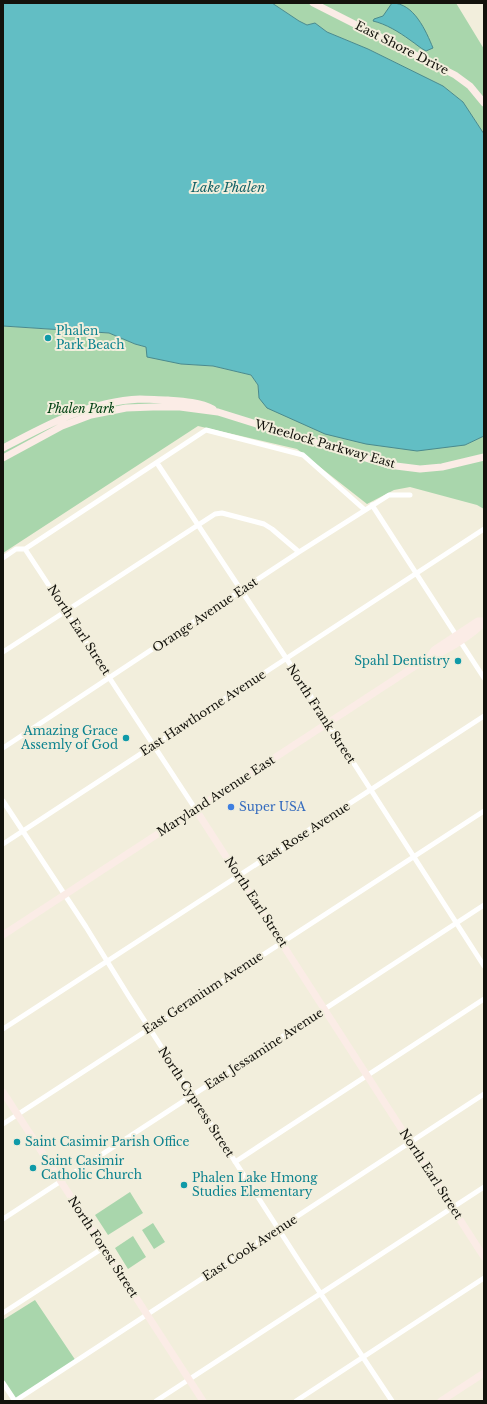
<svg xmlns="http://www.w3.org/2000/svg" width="487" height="1404" viewBox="0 0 487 1404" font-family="'Libre Baskerville',serif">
<rect width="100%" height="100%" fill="#f2eedc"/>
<!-- green -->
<path fill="#a9d6ac" d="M272,3h184l28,46v85l-21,-32 -20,-16 -75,-37 -41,-17 -12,-9 -8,2 -8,-4z
M3,326l106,7 26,11 11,3 35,17 32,2 38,9 7,10 1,13 206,47 19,-9v73l-7,-4 -67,-18 -16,3 -27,14 -70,-55 -99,-23 -195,127z
M130,1192l13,21 -35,22 -13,-20z
M153,1223l12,19 -11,7 -12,-19z
M133,1236l13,21 -18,12 -13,-21z
M35,1300l41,61 -61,40 -12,-18v-63z"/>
<!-- water -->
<path fill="#62bec4" stroke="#4a8a8d" d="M3,3h269l27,18 8,4 8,-2 12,9 41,17 75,37 20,16 21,32v302l-19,9 -48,6 -51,-7 -41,-10 -58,-26 -8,-10 -1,-13 -7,-10 -38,-9 -32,-2 -34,-7 -1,-10 -11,-3 -26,-11 -106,-7z
M392,3c22,0 34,28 41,45l-7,3c-6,-3 -10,-7 -16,-11 -11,-8 -24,-16 -37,-19l1,-2 9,-3z"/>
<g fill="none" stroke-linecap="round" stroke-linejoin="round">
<!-- street -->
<path stroke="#fff" stroke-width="5" d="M157,463l133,201 194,302
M372,505l84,130
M25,549l171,261
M3,558l13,-9h9l181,-119 97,25 62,55
M460,641l24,37
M3,652l212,-138 7,-1 42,11 8,5 27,23
M3,748l296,-196 90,-57h21
M3,801l83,126 42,68 171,266 93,140
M3,844l481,-315
M3,1029l481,-313
M3,1124l481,-313
M235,1162l249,-163
M3,1219l481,-314
M3,1313l100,-65
M3,1383l12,18
M15,1401l469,-307
M156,1401l328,-214
M296,1401l188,-123"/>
<!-- secondary -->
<path stroke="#fbece6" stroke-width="7" d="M313,3l142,72 15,11 14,17
M3,448c43,-23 87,-47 137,-49 9,0 19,1 28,1 14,1 32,2 45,9
M3,458l59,-32 29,-11 35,-7 27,-1h27l38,5 170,53 32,4 22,-2 42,-10
M429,657l5,-7 44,-29h6
M196,810l288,447
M3,935l426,-278c14,-3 46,-24 55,-35
M3,1092l200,309
M441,1401l43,-28"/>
</g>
<!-- markers -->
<g fill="#0f9aa8" stroke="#f2eedc" stroke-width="1.5">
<circle cx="48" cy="338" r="4"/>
<circle cx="458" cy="661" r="4"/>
<circle cx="126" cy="738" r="4"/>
<circle cx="17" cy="1142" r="4"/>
<circle cx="33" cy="1168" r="4"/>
<circle cx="184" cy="1185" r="4"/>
</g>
<circle fill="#3f7fe0" stroke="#f2eedc" stroke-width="1.5" cx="231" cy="807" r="4"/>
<g text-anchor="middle" stroke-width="4" stroke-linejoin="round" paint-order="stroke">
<!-- street labels -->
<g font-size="12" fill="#13120c" stroke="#f2eedc">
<text transform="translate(402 48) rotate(27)" y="4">East Shore Drive</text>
<text transform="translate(325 444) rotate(16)" y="4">Wheelock Parkway East</text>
<text transform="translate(205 615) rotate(-34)" y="4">Orange Avenue East</text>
<text transform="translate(79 630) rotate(57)" y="4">North Earl Street</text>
<text transform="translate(203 713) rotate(-33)" y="4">East Hawthorne Avenue</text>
<text transform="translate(321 714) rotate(57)" y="4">North Frank Street</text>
<text transform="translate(216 796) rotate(-33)" y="4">Maryland Avenue East</text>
<text transform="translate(304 834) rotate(-33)" y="4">East Rose Avenue</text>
<text transform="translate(256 902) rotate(57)" y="4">North Earl Street</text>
<text transform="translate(203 993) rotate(-33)" y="4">East Geranium Avenue</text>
<text transform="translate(264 1049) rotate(-33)" y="4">East Jessamine Avenue</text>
<text transform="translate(196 1102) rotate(57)" y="4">North Cypress Street</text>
<text transform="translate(431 1174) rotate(57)" y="4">North Earl Street</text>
<text transform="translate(103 1247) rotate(57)" y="4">North Forest Street</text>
<text transform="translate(250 1248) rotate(-33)" y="4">East Cook Avenue</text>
</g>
<!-- culture labels -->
<g font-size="12" fill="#0d838f" stroke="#f2eedc" text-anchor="start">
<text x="56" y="335">Phalen<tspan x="56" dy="14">Park Beach</tspan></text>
<text x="450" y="665" text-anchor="end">Spahl Dentistry</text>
<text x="118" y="735" text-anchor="end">Amazing Grace<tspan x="118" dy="14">Assemly of God</tspan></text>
<text x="25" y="1146">Saint Casimir Parish Office</text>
<text x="41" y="1165">Saint Casimir<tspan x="41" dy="14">Catholic Church</tspan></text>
<text x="192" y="1182">Phalen Lake Hmong<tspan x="192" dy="14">Studies Elementary</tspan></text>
</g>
<!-- park labels -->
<g font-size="12" font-style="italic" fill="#024013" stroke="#f2eedc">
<text x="81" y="413">Phalen Park</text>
</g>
<!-- shop labels -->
<g font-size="12" fill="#366cbe" stroke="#f2eedc" text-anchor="start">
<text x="239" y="811">Super USA</text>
</g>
<!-- water labels -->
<g font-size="13" font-style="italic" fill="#146266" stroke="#f2eedc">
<text x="228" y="192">Lake Phalen</text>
</g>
</g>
<!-- border -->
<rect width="487" height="1404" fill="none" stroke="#13120c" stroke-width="8"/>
</svg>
